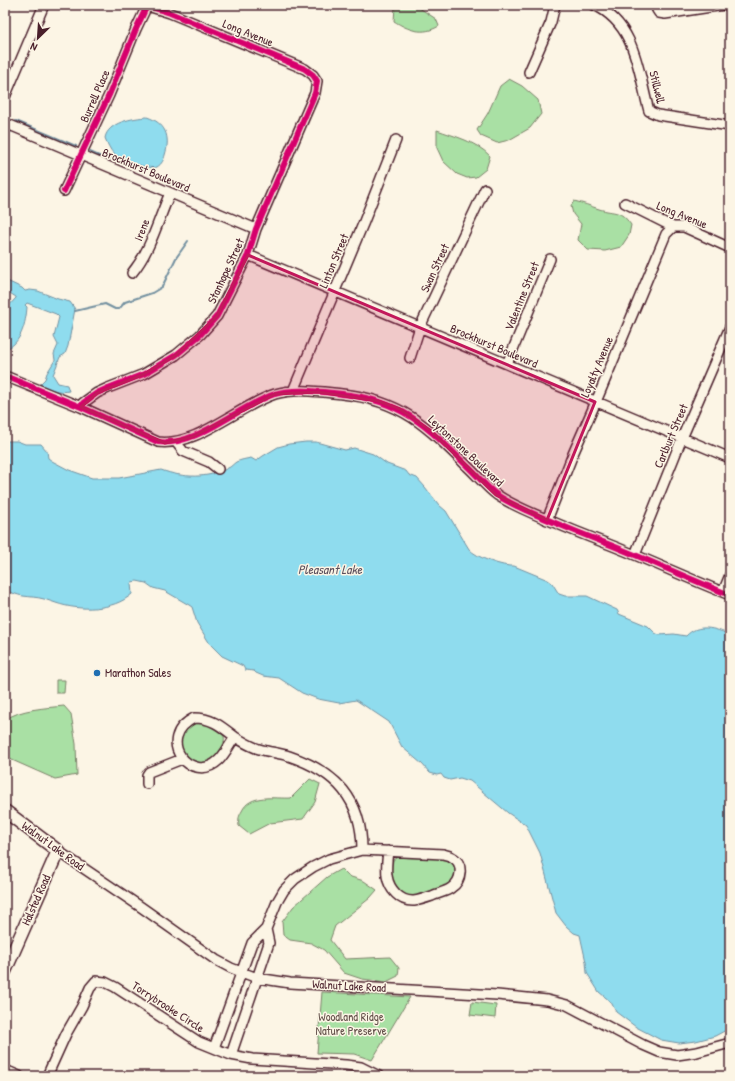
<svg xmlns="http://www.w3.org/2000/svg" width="735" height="1081" viewBox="0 0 735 1081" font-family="'Patrick Hand',sans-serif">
<rect width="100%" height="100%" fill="#fcf5e5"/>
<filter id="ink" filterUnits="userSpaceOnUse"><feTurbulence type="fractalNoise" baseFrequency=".025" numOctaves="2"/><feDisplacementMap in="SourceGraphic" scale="8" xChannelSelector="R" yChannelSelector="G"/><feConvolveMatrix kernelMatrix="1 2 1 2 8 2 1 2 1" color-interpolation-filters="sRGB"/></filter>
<g filter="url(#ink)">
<!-- green -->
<path fill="#a9e0a4" stroke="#7a8068" d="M398,5h17l21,14 3,7c-16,10 -31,4 -45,-5l1,-14z
M509,79l13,7 16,14 3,14 -11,14 -21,12 -12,3 -16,-7 -4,-6 11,-17 12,-27z
M437,130c17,6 40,12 53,26l-4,13 -10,8 -9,1 -10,-4 -14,-13 -6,-13z
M574,201c9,2 16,5 25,8 16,5 21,0 32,16l-2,10 -8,12 -16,4 -17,-1 -10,-10 3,-16 -8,-10 -2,-8z
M56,680h9l-1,13h-8z
M64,706l7,8 5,30 1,31 -22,4 -43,-19 -7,-7v-33c14,-11 41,-12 59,-14z
M197,722l13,2 14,12c2,8 -6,22 -13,26 -5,2 -12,1 -17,2l-15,-15 2,-17z
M310,779l10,5 -5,18 -12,17 -33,4 -21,11 -10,-8c-1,-7 0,-10 3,-15 8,-18 33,-12 49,-13z
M399,856l47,2 7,6 3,6 -1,9 -8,8 -30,10 -10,-1 -6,-3 -7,-7 -3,-12 2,-14z
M341,869l7,7 16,5 13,9 -7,8 -35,28 -5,14 15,19 45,-2 9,11 -1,8 -12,6 -24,-3 -18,-6 -20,-23 -13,-7 -21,-3 -7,-5 -1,-13 11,-15 34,-30z
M322,992l88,5 -38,63 -18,-6 -37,-1z
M472,1002l24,3 -1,13 -25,-3z"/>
<!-- water -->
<path fill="#8fdcee" stroke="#7390a0" d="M147,117c18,6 24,19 18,38 -1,4 -3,9 -8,12 -8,3 -38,-7 -43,-13 -4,-4 -7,-11 -9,-16 3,-16 28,-20 42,-21z
M5,280l17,8 3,3 5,-1 8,1 20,8 12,3 5,7 -7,37 -3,8 -5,3 -7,18 5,8 9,2 2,6c-10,2 -21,-2 -29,-7l5,-5 2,-6 8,-13 -1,-6 4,-9 -4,-8 5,-20 -3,-3 -29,-11 -2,2 2,2c-1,15 -6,38 -22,42v-39l11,-12v-1l-11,-7z
M5,441h12l8,3h16l6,7 1,7 4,3 17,9 23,8h27l42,-8c22,8 47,9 67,-2 3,-1 5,-4 8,-6 4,-2 10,-3 15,-4l5,3 7,-5 15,-9 11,-3 17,-2h10l29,8 9,-2 19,6 14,10 19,7 3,4 8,3 8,9 14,18 7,6 23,38c8,9 34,18 45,17l34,14 4,3 7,11 6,2h22l30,14 2,4 29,12 7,7 4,2 15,-1 12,2c12,-13 29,-8 44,-1v393l-15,8 -19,5 -17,2 -18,-3 -25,-13 -20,-15 -5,-10 -12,-10 -12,-19 -1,-11 -6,-27 -6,-2 -8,-7 -10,-13 -16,-60 -14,-28 -18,-12 -38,-32 -10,-3 -10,2 -6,-2 -3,-4 -4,1 -7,-2 -8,-9 -20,-17 -13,-25 -33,-22 -17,3 -21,-4 -16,-6 -23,-15 -16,-2 -7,-3 -2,-2 -9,-1 -2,-4 -21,-10 -12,-12 -13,-21 -5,-16 -3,-2 -24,-14 -12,-3 -7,-5 -9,-2 -5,1 -1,1 1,11c-19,17 -53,17 -76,9 -4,-1 -8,-3 -12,-4 -7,-2 -14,-2 -21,-3 -6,-1 -12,-4 -18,-5z"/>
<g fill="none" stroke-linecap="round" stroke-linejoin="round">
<!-- stream -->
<path stroke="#7390a0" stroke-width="2" d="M16,121l60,25
M5,134l7,-3
M90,152l18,8 6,-5
M75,311l30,-7 10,5h4l6,-7 27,-9 10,-6 14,-29 12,-17"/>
<!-- street casing -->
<g stroke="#4a1f2b" stroke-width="12">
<path id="street" d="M594,5c42,19 44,66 55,106l9,4 72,11
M660,5l-3,5 2,3 6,1 59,-9
M529,72l22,-50 4,-17
M5,97l39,-92
M5,123l251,106
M64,191l45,-96 27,-66 10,-21 5,-1 19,6 135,56 8,6 4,6 -2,12 -59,136 -8,26 -31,61 -17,19 -24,20 -32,19 -36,14 -11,5 -14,10 -2,4
M625,203l48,24h11l46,21
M248,255l482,203
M132,273c19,-23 26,-53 38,-80
M410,358l10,-31 65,-138
M507,364l43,-105
M5,376l76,31 77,35c39,5 80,-36 117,-48 21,-6 46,-2 67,0 59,6 85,32 125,72 10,9 19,21 30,29 15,10 32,17 49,24 21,9 41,17 62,25 41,16 81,35 122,51
M293,391l70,-167 33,-84
M176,442l7,9 26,11 9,7
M547,520l26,-66 25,-57 68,-163 7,-7
M635,555l47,-117 48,-111
M723,592l7,-17
M194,718c18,0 27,8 41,19 -5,7 -10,17 -16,23 -27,26 -66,-21 -25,-42z
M235,737c7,4 16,10 24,12 10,3 20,4 30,7 47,16 73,43 73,94
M147,784v-9l2,-3 33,-13
M58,851l83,56 75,53 15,8 26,10 33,5 207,12 50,5 20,5 76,40 16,7 18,3 20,-3 33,-9
M214,1048l38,-105 14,-14 11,-27 7,-12 11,-11 18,-12 16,-8 33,-9 81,4c3,1 6,1 9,3 12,6 10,24 -1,31 -5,4 -13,5 -19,8 -6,2 -12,4 -18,5 -14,1 -25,-12 -27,-25 -1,-8 0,-17 1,-25
M231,1055l36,-106 2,-6 -3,-14
M5,1070l14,6
M47,1076l19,-42 16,-28 8,-18 6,-7 9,1 10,5 84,55 32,13 21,4 94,6 15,2 18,9"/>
</g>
<!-- secondary casing -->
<g stroke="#4a1f2b" stroke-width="15">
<path id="secondary" d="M5,811l53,40 -53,120"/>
</g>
<!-- street -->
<use href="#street" stroke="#fcf5e5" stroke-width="9"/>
<!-- secondary -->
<use href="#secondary" stroke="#fcf5e5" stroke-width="12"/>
<!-- cycleway casing -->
<g stroke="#fcf5e5" stroke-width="8">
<path id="cycleway" d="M64,191l45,-96 27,-66 10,-21 5,-1 19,6 135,56 8,6 4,6 -2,12 -59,136 -8,26 -31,61 -17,19 -24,20 -32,19 -36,14 -11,5 -14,10 -2,4
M5,376l76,31 77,35c39,5 80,-36 117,-48 21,-6 46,-2 67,0 59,6 85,32 125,72 10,9 19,21 30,29 15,10 32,17 49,24 21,9 41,17 62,25 41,16 81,35 122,51"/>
</g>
<!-- cycleway -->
<use href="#cycleway" stroke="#d6006c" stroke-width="6"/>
</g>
</g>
<!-- marked area -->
<path fill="#c2185b" fill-opacity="0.2" stroke="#c2185b" stroke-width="3" stroke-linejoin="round" d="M248,255l347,147 -48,118 -51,-25 -65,-64 -31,-22 -22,-8 -60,-9 -43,2 -83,43 -27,6 -84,-36 16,-14 47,-19 32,-19 41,-39z"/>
<!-- markers -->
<circle fill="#1f6fb2" stroke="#fcf5e5" stroke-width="1.5" cx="97" cy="673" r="4"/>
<g text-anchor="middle" stroke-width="3" stroke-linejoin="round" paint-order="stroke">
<!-- street labels -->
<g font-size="12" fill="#4a1f2b" stroke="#fcf5e5">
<text transform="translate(248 33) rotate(22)" y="4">Long Avenue</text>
<text transform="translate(657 87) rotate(76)" y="4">Stillwell</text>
<text transform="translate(95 96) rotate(-66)" y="4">Burrell Place</text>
<text transform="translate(146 170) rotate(23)" y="4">Brockhurst Boulevard</text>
<text transform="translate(682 215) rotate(22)" y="4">Long Avenue</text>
<text transform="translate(142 230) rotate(-68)" y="4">Irene</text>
<text transform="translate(334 261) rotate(-67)" y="4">Linton Street</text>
<text transform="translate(435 268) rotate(-65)" y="4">Swan Street</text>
<text transform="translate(226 271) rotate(-65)" y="4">Stanhope Street</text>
<text transform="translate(522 296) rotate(-68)" y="4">Valentine Street</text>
<text transform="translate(494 346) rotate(23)" y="4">Brockhurst Boulevard</text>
<text transform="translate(597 367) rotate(-67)" y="4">Loyalty Avenue</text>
<text transform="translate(671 436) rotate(-67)" y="4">Carlburt Street</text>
<text transform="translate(466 451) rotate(43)" y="4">Leytonstone Boulevard</text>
<text transform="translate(53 846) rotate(36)" y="4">Walnut Lake Road</text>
<text transform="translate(36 900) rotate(-66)" y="4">Halsted Road</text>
<text transform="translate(349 986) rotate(3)" y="4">Walnut Lake Road</text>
<text transform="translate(168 1007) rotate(33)" y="4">Torrybrooke Circle</text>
</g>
<!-- poi labels -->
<g font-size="12" fill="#4a1f2b" stroke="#fcf5e5" text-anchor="start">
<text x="105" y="677">Marathon Sales</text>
</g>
<!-- park labels -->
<g font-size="12" fill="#624f49" stroke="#fcf5e5">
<text x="351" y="1021">Woodland Ridge<tspan x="351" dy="14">Nature Preserve</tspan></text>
</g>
<!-- water labels -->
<g font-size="13" font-style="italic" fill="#5b4e5c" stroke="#fcf5e5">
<text x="330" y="574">Pleasant Lake</text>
</g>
</g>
<!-- margin -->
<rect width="735" height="1081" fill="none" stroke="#fcf5e5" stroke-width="20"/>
<rect x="10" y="10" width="715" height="1061" fill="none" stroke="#4a1f2b" stroke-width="1.5" filter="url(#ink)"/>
<!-- north arrow -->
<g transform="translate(38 38) rotate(205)" stroke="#fcf5e5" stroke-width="3" paint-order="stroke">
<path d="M0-3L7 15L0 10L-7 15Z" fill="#4a1f2b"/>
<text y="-6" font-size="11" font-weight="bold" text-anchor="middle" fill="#4a1f2b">N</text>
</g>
</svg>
